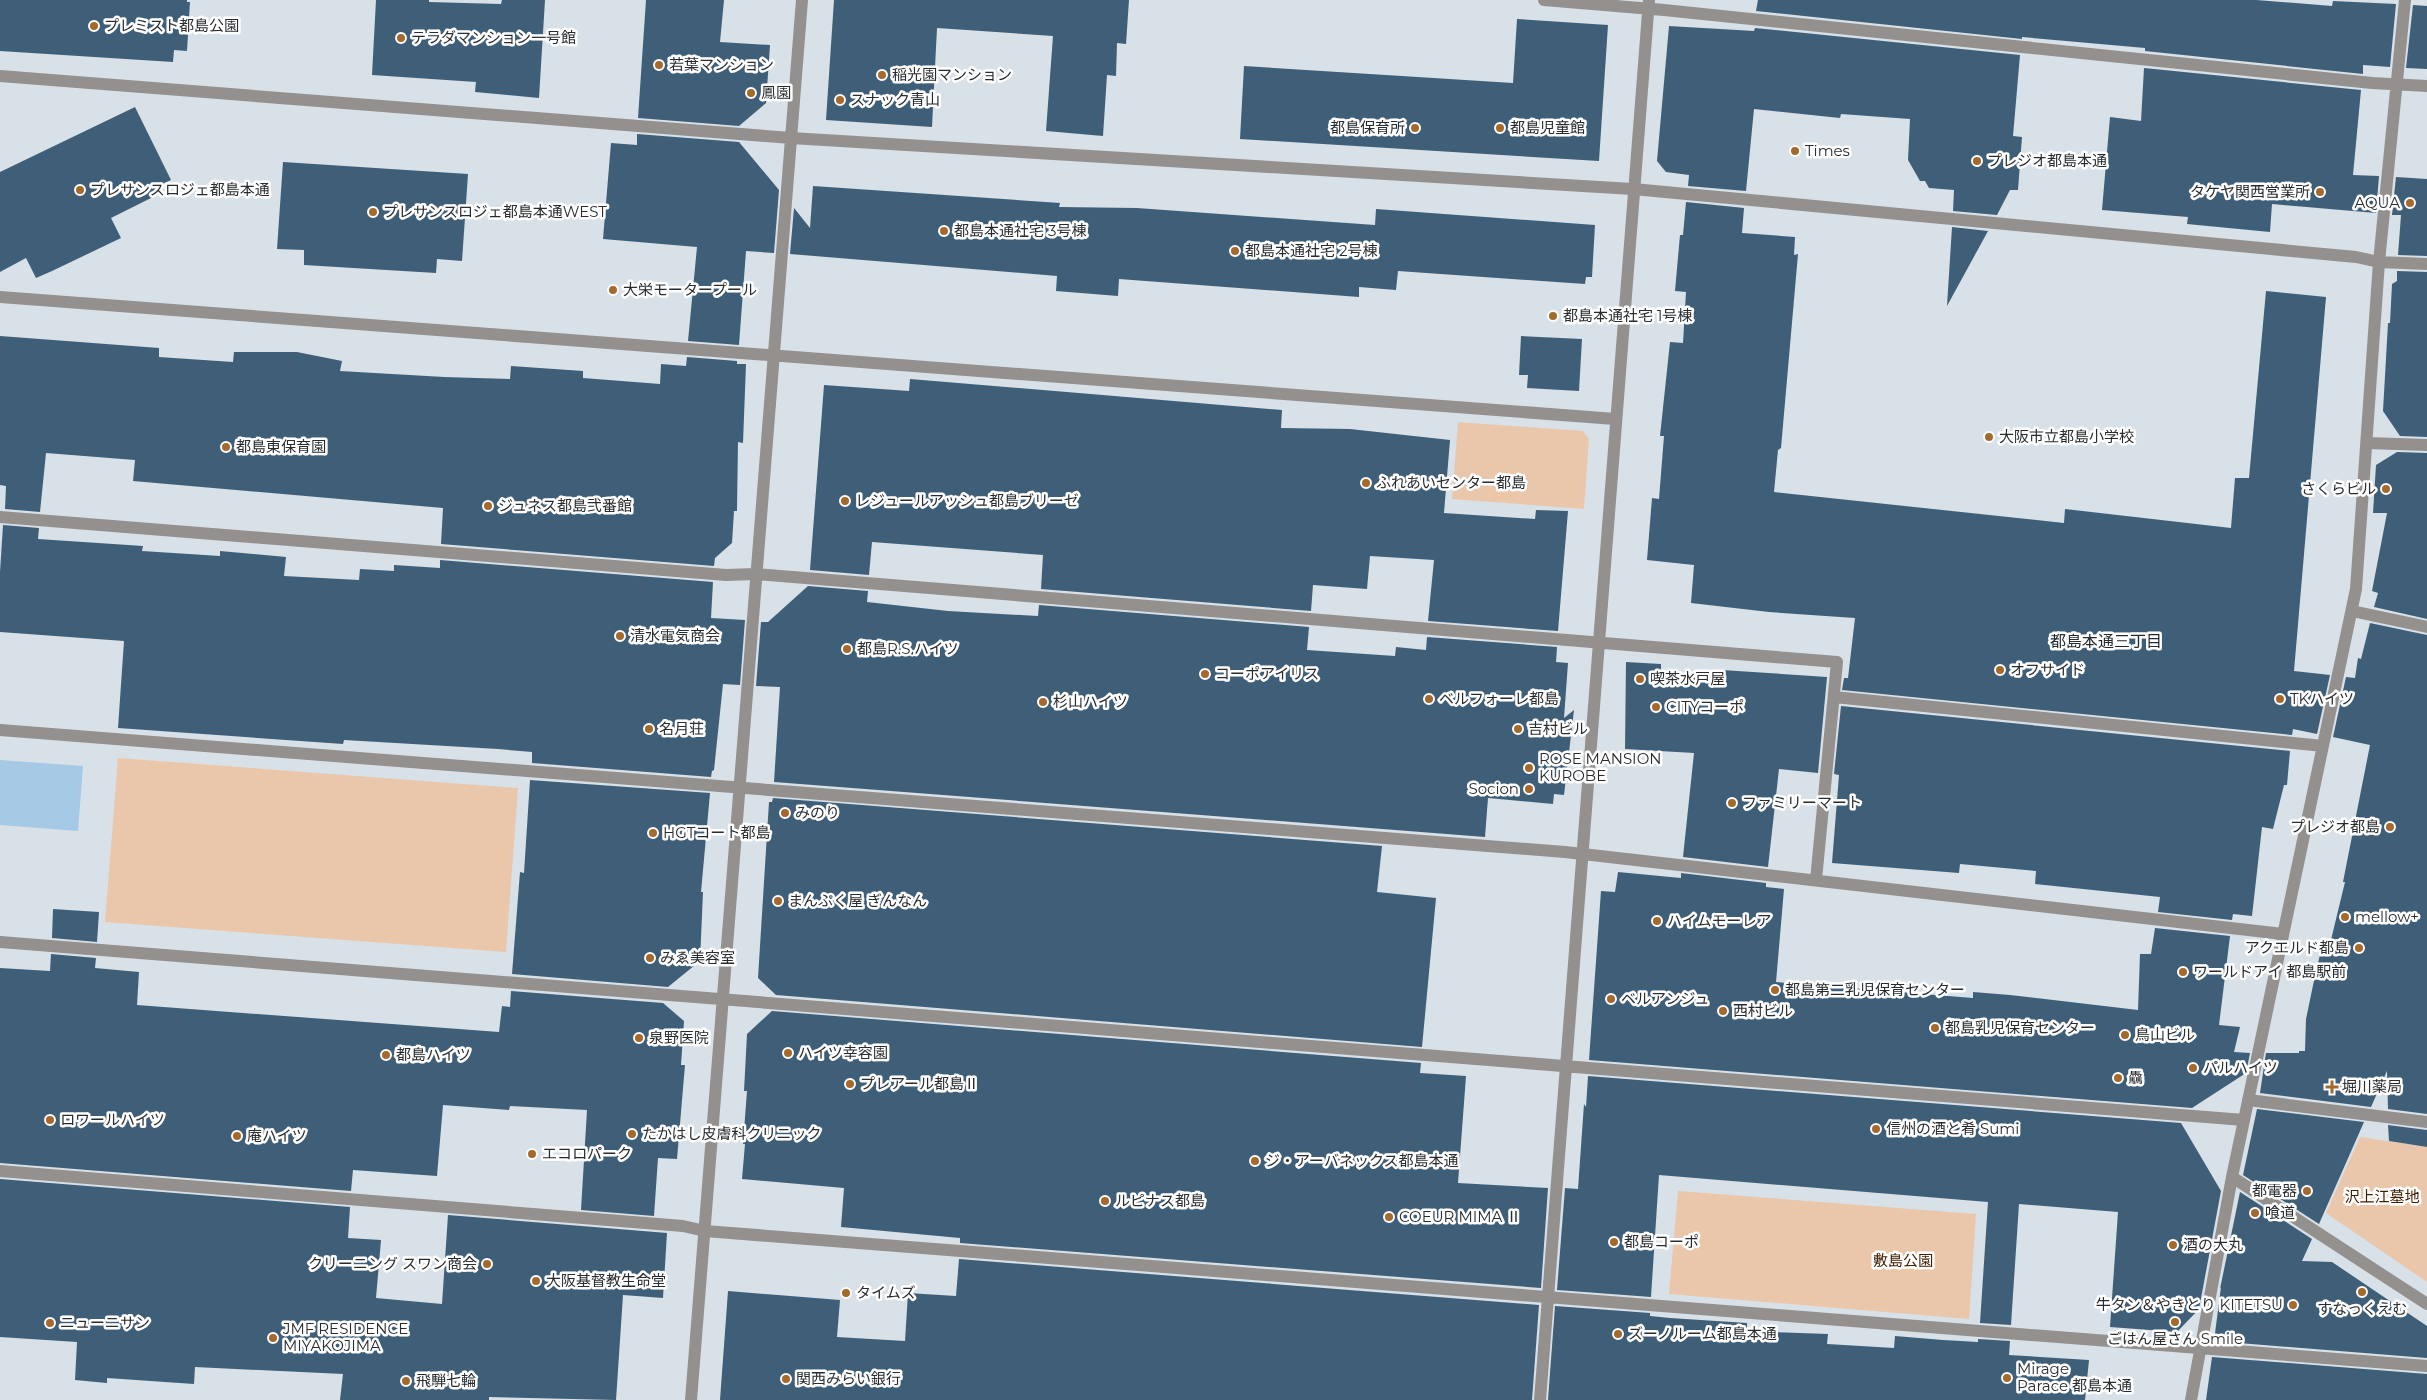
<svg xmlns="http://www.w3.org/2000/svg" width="2427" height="1400" viewBox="0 0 2427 1400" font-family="Montserrat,'Noto Sans JP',sans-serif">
<rect width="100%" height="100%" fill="#d8e0e8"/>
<!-- green -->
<path fill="#eac7aa" d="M1458,422l125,9 6,8 -5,70 -132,-10z
M118,758l400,30 -12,164 -401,-30z
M2360,1137l67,10v135l-101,-69z
M1678,1191l298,23 -7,105 -300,-25z"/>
<!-- water -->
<path fill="#a6c9e6" d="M0,760l83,6 -5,65 -78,-6z"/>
<!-- building -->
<path fill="#3f5f79" d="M0,0h187v2h3l-3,49 -13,-1 -1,12 -173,-11z
M376,0h53v2l72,2 1,-4h43l-6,98 -64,-6 1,-10 -104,-7z
M646,0h78l-4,42 50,3 -4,58 -27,23 -101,-8z
M834,0h295l-3,44 -9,-1 -1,33 -9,-1 -4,61 -57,-5 7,-95 -116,-8 -5,99 -106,-7z
M1758,0h498l76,6 1,-5 63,3 -6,63 -27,-2v9l-218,-23v-3l-123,-11v2l-266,-28z
M2413,5l14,1v63l-21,-1z
M1517,19l91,6 -9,136 -359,-22 4,-73 269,17z
M1669,26l85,5 1,-3 265,27 -7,81 9,1 -4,53h-8l-13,25 -44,-4 1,-21 -25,-2 -4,-7h-5l-12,-21 2,-41 -69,-5 -1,4 -86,-9 -8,82 -58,-5 1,-11 -23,-3 -9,-11z
M2144,68l217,22 -8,85 26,1 -3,37 -104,-9 -2,28 -83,-8 1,-7 -86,-7 8,-93 31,4z
M135,107l36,73 -13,6 3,7 -50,25 10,20 -69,33 -16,7 -10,-20 -26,14v-100z
M637,134l102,8 40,48 -5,63 -28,-2 -7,94 -51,-4 9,-94 -94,-8 8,-96 26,2z
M283,162l185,12 -6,87 -25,-2 -1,14 -132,-8v-15l-27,-1z
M2396,177l31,2v77l-29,-1 3,-40h-9z
M813,186l247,17 -1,4 78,1 238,17 1,-16 219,16 -3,52h-6l-1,7 -187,-13 -2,19 -37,-3v10l-240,-18 -1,17 -62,-5 1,-15 -267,-22 4,-46 16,20z
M1686,202l58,6 -2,25 53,4 -1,18 4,-1 -17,194 -3,2 -4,42 290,31 1,-14 166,19 4,-50h14l17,-187 60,6 -32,374 36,4 -13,59 -24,-5 -1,6 -450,-45 2,-12h4l7,-60 -86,-6 -78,-9 3,-38 -47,-5 5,-62 7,1 5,-63h-4l10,-94 13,1 3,-51 -11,-1 5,-56h3z
M1952,227l36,4 -41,75z
M2397,271l30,1v165l-27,-1 -17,-25 5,-88h2l2,-39 5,-3z
M0,336l159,12v9l74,5 1,-10h63l45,9 -2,10 104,6 66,2 1,-13 72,5v7l77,6 1,-20 25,2 1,-9 50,4v3h9l-3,79 -5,-1 -1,69h-3l-2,32 -17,15 -1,8 -273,-22 2,-36 -310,-27 2,-21 -89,-7 -6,59 -35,-3 1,-23 -6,-1z
M1521,336l61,3 -3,52 -52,-3 1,-13h-9z
M910,379l372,31 -1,18 69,1 100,11 -6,73 91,6 1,-9 32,1 -10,120 -130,-10 6,-61 -64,-4 -3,33 -54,-4 -2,26 -270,-22 2,-34 -171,-13 -3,33 -59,-5 14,-185 85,6z
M2397,452l30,1v166l-53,-12 4,-14 -6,-2 15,-78h-14l3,-48z
M3,525l36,3 -1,11 105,7 -1,5 78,5v-5l66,6 -2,19 75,4 1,-11 34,2v-6l46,3v-8l273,22 -2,36 34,2 -5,65 -17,-1 -9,86 -2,1 -1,6 -179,-14v-11l-34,-3 -154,-9 -1,4 -225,-16 6,-87 -124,-9v-60z
M808,586l60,5 -1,11 81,9 90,5 1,-11 270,22 -2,23 88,6 1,-9 30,3 1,-13 130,10 -1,15 12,1 -4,55 10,-8 -10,85 -10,-1 -1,10 -65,-6 -3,39 -711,-55 6,-95 -24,-1 5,-64h7z
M2370,623l57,12v479l-39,-5 -1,-38 -16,36 -111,-14 6,-40h33v-2h6l1,-32 10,-48 7,-28 7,1 15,-62h-2l27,-137 -37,-8 13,-60 9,1 3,-20 3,1z
M1626,662l35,2v10l61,6v-10l105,7 -9,96 -39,-4 -11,98 -85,-10 11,-104 -69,-4z
M1841,706l449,45 -3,34h-3l-11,44 -11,-2 -10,89 -19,-2 -1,6 -74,-8 2,-15 -125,-13 1,-13 -76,-7 -1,9 -127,-10 7,-88 -5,-1z
M530,780l180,13 -9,99h2l-3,69 -32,26 -156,-13 8,-102 4,1z
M773,798l609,48 -5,46 59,6 -14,149 -646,-52 -18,-17 11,-176h3z
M1618,872l63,6v-5l85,10v4l18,2 -8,93 197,16v-6l37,3 128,15 2,-56h11l4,-26 75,8 -11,89 21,2 -6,25 16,1 -4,20 -54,35 -603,-48 12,-169 14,1z
M53,909l46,3 -2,30 -45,-4z
M51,954l45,4 -1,10 44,4 -2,33 362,27 3,-26 8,1 1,-16 152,12 21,18 -3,44h4l-8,94 -19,-1 -4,58 -73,-6 6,-100 -77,-4 -1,4 -66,-5 -6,71 -84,-6 -2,21 -351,-28v-195l50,3z
M772,1011l649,52 -1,10 46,3 -8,107 90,5 -7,100 -581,-45v-5l-119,-11 3,-39 -102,-9 3,-35h-2l4,-53h-3l3,-57z
M1588,1076l593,47 40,68 -22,118 -22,23 -67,-5 8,-115 -99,-8 -8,121 -31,-2 8,-121 -329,-27 -8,122 -94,-7 8,-102 13,1 6,-85 2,3z
M2257,1109l107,13 -45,102 -76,-49z
M2388,1125l39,5v17l-38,-6z
M0,1179l350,28 -2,31 33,2 -5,58 66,6 6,-89 219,18 -4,65 -40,-3 -7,105 -127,-3v3h-149l3,-26 -148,-7 -1,17 -87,-6v5l-32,-3 2,-38 -77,-5z
M2240,1192l72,47 -10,22 30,1 95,64v32l-213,-17 7,-54 -1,2z
M959,1259l580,46 -7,95h-812l8,-109 112,9 -3,37 68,4 3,-48 48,3z
M1555,1306l95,7v3l20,2 77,5v8l81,3 -1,10 67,4 1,-12 48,4 35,2v-3l32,2 -1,14 80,5 -4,40h-537z
M2212,1357l215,17v26h-221z"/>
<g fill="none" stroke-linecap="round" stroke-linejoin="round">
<!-- street -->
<path stroke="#93908d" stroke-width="12" d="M1544,0l120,10 708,73 55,3
M0,76l791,62 842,51 723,68 23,5 48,2
M0,297l1615,122
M2367,443l60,2
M0,517l726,58 30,-1 1081,88 -21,218
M2352,611l75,16
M1834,697l489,49
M0,730l1565,122 718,82
M0,942l2244,178
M2248,1100l179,22
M0,1171l683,55 22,5 1722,135
M2232,1177l195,127
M691,1400l111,-1400
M1540,1400l109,-1400
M2191,1400l41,-223 124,-588 23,-327 26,-262"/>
</g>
<!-- markers -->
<g fill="#a5692c" stroke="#fff" stroke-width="2">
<circle cx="94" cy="26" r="5"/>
<circle cx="401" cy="38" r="5"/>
<circle cx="659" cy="65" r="5"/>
<circle cx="882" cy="75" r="5"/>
<circle cx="751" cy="93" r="5"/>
<circle cx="840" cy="100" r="5"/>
<circle cx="1415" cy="128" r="5"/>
<circle cx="1500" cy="128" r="5"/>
<circle cx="1795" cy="151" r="5"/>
<circle cx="1977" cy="161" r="5"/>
<circle cx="80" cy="190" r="5"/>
<circle cx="2320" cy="192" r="5"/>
<circle cx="2410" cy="203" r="5"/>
<circle cx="373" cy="212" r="5"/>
<circle cx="944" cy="231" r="5"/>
<circle cx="1235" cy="251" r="5"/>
<circle cx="613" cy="290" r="5"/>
<circle cx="1553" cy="316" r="5"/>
<circle cx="1989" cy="437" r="5"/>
<circle cx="226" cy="447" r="5"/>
<circle cx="1366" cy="483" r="5"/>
<circle cx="2386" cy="489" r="5"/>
<circle cx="845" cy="501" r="5"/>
<circle cx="488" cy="506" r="5"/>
<circle cx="620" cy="636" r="5"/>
<circle cx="847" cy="649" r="5"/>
<circle cx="2000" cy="670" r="5"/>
<circle cx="1205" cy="674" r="5"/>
<circle cx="1640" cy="679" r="5"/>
<circle cx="1429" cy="699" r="5"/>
<circle cx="2280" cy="699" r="5"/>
<circle cx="1043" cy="702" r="5"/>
<circle cx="1656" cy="707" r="5"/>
<circle cx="649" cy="729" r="5"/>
<circle cx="1518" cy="729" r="5"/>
<circle cx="1529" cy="768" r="5"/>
<circle cx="1529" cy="789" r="5"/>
<circle cx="1732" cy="803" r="5"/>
<circle cx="785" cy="813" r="5"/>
<circle cx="2390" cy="827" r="5"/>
<circle cx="653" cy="833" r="5"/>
<circle cx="778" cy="901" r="5"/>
<circle cx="2345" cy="917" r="5"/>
<circle cx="1657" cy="921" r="5"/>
<circle cx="2359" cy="948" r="5"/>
<circle cx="650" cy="958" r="5"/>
<circle cx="2183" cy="972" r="5"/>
<circle cx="1775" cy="990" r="5"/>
<circle cx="1611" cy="999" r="5"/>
<circle cx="1723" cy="1011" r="5"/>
<circle cx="1935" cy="1028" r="5"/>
<circle cx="2125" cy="1035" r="5"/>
<circle cx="639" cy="1038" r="5"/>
<circle cx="788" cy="1053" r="5"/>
<circle cx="386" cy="1055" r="5"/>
<circle cx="2193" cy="1068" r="5"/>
<circle cx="2118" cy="1078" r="5"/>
<circle cx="850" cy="1084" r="5"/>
<path d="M2329.5 1079.5h5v5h5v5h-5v5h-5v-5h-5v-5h5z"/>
<circle cx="50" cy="1120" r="5"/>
<circle cx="1876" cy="1129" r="5"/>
<circle cx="632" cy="1134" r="5"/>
<circle cx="237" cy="1136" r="5"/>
<circle cx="532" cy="1154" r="5"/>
<circle cx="1255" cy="1161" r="5"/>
<circle cx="2307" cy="1191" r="5"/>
<circle cx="1105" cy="1201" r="5"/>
<circle cx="2255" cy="1213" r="5"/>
<circle cx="1389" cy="1217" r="5"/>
<circle cx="1614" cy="1242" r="5"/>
<circle cx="2173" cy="1245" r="5"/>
<circle cx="487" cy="1264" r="5"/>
<circle cx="536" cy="1281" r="5"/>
<circle cx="2362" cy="1292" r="5"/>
<circle cx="846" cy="1293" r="5"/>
<circle cx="2293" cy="1305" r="5"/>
<circle cx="2175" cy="1322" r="5"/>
<circle cx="50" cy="1323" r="5"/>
<circle cx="1618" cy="1334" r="5"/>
<circle cx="273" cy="1338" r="5"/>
<circle cx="2007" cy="1378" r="5"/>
<circle cx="786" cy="1379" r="5"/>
<circle cx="406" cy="1381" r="5"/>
</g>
<g text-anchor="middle" stroke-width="5" stroke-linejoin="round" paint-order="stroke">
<!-- poi labels -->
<g font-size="15" fill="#292c2f" stroke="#fff" text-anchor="start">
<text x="104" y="31">プレミスト都島公園</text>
<text x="411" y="43">テラダマンション一号館</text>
<text x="669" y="70">若葉マンション</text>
<text x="892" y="80">稲光園マンション</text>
<text x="761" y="98">鳳園</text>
<text x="850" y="105">スナック青山</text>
<text x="1405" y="133" text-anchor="end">都島保育所</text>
<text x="1510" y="133">都島児童館</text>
<text x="1805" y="156">Times</text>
<text x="1987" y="166">プレジオ都島本通</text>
<text x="90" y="195">プレサンスロジェ都島本通</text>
<text x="2310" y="197" text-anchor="end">タケヤ関西営業所</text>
<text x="2400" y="208" text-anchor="end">AQUA</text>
<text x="383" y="217">プレサンスロジェ都島本通WEST</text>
<text x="954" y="236">都島本通社宅 3号棟</text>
<text x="1245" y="256">都島本通社宅 2号棟</text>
<text x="623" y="295">大栄モータープール</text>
<text x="1563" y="321">都島本通社宅 1号棟</text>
<text x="1999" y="442">大阪市立都島小学校</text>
<text x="236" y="452">都島東保育園</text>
<text x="1376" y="488">ふれあいセンター都島</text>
<text x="2376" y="494" text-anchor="end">さくらビル</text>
<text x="855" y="506">レジュールアッシュ都島ブリーゼ</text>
<text x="498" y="511">ジュネス都島弐番館</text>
<text x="630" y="641">清水電気商会</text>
<text x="857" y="654">都島R.S.ハイツ</text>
<text x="2010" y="675">オフサイド</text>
<text x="1215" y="679">コーポアイリス</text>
<text x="1650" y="684">喫茶水戸屋</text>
<text x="1439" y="704">ベルフォーレ都島</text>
<text x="2290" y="704">TKハイツ</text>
<text x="1053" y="707">杉山ハイツ</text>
<text x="1666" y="712">CITYコーポ</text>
<text x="659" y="734">名月荘</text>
<text x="1528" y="734">吉村ビル</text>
<text x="1539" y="764">ROSE MANSION<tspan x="1539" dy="17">KUROBE</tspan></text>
<text x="1519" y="794" text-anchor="end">Socion</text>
<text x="1742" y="808">ファミリーマート</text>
<text x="795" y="818">みのり</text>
<text x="2380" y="832" text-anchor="end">プレジオ都島</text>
<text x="663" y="838">HGTコート都島</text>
<text x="788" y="906">まんぷく屋 ぎんなん</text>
<text x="2355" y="922">mellow+</text>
<text x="1667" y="926">ハイムモーレア</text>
<text x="2349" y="953" text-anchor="end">アクエルド都島</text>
<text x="660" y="963">みゑ美容室</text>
<text x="2193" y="977">ワールドアイ 都島駅前</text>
<text x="1785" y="995">都島第二乳児保育センター</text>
<text x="1621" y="1004">ベルアンジュ</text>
<text x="1733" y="1016">西村ビル</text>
<text x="1945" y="1033">都島乳児保育センター</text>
<text x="2135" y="1040">鳥山ビル</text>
<text x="649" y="1043">泉野医院</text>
<text x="798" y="1058">ハイツ幸容園</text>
<text x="396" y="1060">都島ハイツ</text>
<text x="2203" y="1073">パルハイツ</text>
<text x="2128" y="1083">驫</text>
<text x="860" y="1089">プレアール都島Ⅱ</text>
<text x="2342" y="1092">堀川薬局</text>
<text x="60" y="1125">ロワールハイツ</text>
<text x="1886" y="1134">信州の酒と肴 Sumi</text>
<text x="642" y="1139">たかはし皮膚科クリニック</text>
<text x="247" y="1141">庵ハイツ</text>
<text x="542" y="1159">エコロパーク</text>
<text x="1265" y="1166">ジ・アーバネックス都島本通</text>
<text x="2297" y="1196" text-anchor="end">都電器</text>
<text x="1115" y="1206">ルピナス都島</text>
<text x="2265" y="1218">喰道</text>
<text x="1399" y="1222">COEUR MIMA Ⅱ</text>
<text x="1624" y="1247">都島コーポ</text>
<text x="2183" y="1250">酒の大丸</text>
<text x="477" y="1269" text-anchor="end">クリーニング スワン商会</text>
<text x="546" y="1286">大阪基督教生命堂</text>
<text x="856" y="1298">タイムズ</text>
<text x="2283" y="1310" text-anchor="end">牛タン＆やきとり KITETSU</text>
<text x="2362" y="1314" text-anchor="middle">すなっくえむ</text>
<text x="60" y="1328">ニューニサン</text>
<text x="283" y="1334">JMF RESIDENCE<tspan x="283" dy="17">MIYAKOJIMA</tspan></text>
<text x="1628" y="1339">ズーノルーム都島本通</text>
<text x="2175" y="1344" text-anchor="middle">ごはん屋さん Smile</text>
<text x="2017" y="1374">Mirage<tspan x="2017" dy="17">Parace 都島本通</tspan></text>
<text x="796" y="1384">関西みらい銀行</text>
<text x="416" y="1386">飛騨七輪</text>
</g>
<!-- park labels -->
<g font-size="15" fill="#412000" stroke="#fff">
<text x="2382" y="1202">沢上江墓地</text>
<text x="1903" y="1266">敷島公園</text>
</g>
<!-- neighbourhood labels -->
<g font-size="16" fill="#242b30" stroke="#fff">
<text x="2106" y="647">都島本通三丁目</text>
</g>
</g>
</svg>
